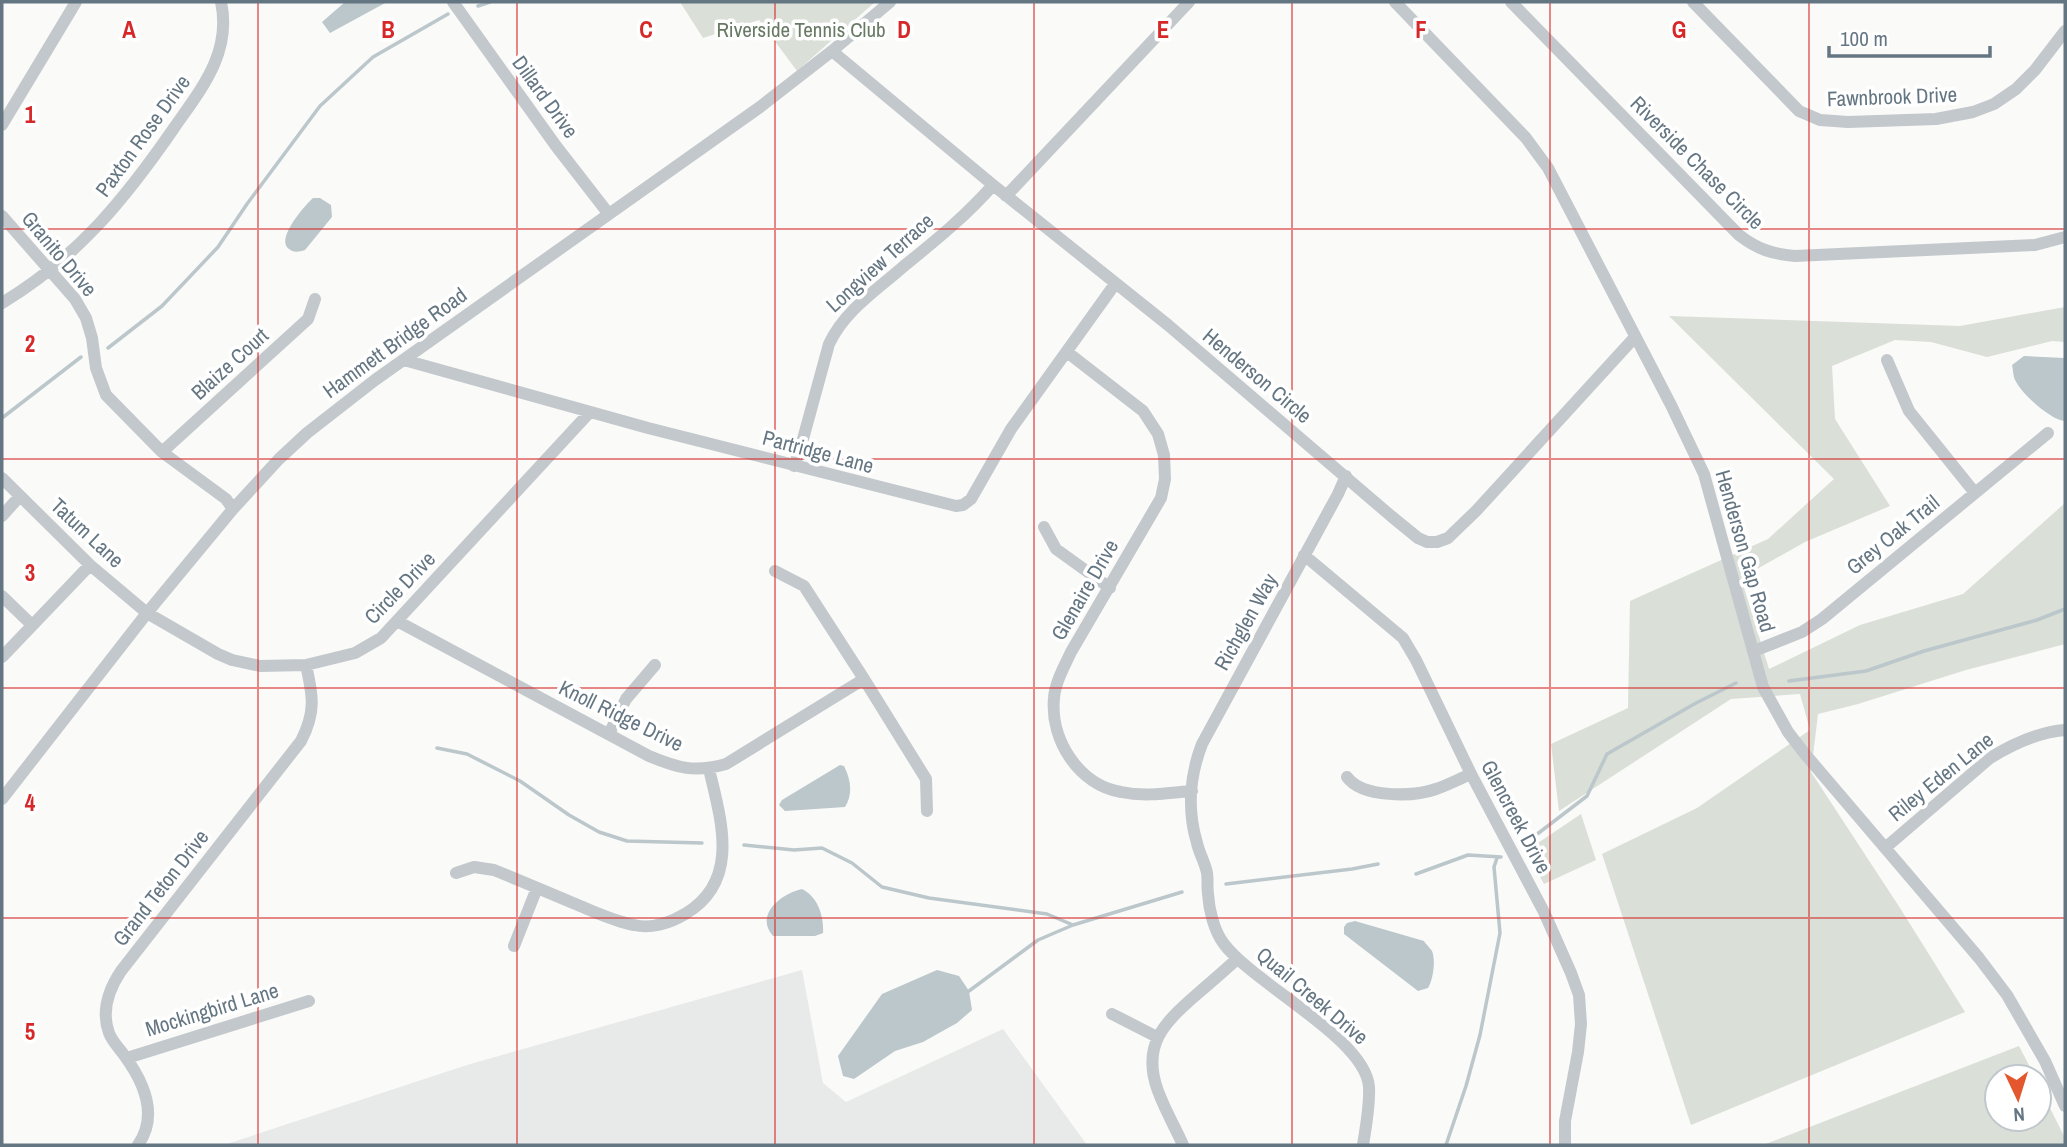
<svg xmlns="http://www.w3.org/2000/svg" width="2067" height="1147" viewBox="0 0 2067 1147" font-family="'Archivo Narrow',sans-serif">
<rect width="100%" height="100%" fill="#fafaf8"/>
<!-- built -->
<path fill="#e8e9e9" d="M802,970l21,113 23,19 157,-73 84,116h-863l243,-80z"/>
<!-- green -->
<path fill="#dadfd7" d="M680,2h195l-78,69 -38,-51 -56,18z
M2065,307v35l-13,-1 -65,16 -56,-15 -36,-2 -63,26 3,53 55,87 -85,36 -64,36 28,91 91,-44 103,-31 102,-91v141l-99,26 -108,34 -40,10 -7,58 89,136 65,104 -274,113 -89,-271 95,-46 113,-78 -10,-36 -69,5 -172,112 -8,-67 77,-36 2,-107 138,-62 66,-60 -165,-163 291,10z
M1581,814l15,46 -52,24 -18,-33z
M2019,1046l16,31h-38v42h42v-33l26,52v7h-302z"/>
<!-- water -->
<path fill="#bbc7cb" d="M345,2h42l-57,31 -8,-11z
M313,198h7l11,7 1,12 -27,33c-6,2 -11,3 -16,-1 -14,-9 15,-43 24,-51z
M2024,356l41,2v63c-14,0 -48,-31 -51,-44 -1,-4 -1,-8 -2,-12z
M840,765l4,1c7,14 9,28 1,41l-60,4 -6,-6 3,-5z
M802,889c16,8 22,27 21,44l-8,3h-42c-19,-21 9,-43 29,-47z
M1355,921l69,20c1,2 7,8 8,10 4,10 1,29 -4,37l-10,3 -74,-57v-7l3,-4z
M937,970l22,6 10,15 3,19 -15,13 -34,19 -28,9 -41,28 -11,-3 -5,-20 44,-62z"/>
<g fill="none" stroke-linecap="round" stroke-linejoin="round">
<!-- stream -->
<path stroke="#bbc7cb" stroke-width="3.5" d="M478,6l12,-4
M108,348l54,-42 56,-59 29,-43 73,-98 53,-49 75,-43
M2,418l79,-61
M1789,681l77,-10 58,-20 113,-31 28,-11
M437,748l30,6 53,27 49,34 30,17 28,9 75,2
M744,845l50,5 28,-2 30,15 30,24 47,11 118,16 26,11
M1527,846l9,-11 51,-39 20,-42 89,-51 40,-20
M1416,874l52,-19 33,2
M1226,884l126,-15 26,-5
M969,991l69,-51 35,-15 109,-33
M1446,1145l20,-59 14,-51 20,-102 -6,-66 3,-9"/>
<!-- minor -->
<path stroke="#c3c8cc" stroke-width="12" d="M453,2l103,144 52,67
M1395,2l131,136 22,30 123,237 33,69 59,213 25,45 17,22 174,204 28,37 38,66 20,45
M1511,2l228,233c18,14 33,19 56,21l240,-11 30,-8
M1693,2l106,109 21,9 28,2 88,-3 37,-7 21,-8 22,-15 19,-19 30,-39
M832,51l161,134 175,140 223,191 27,22 9,4h10l11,-4 28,-27 159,-174
M2,125l74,-123
M1006,196l183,-194
M2,216l73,83 11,19 6,20 4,30 10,27 56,57 64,47 7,10
M2,303c75,-45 123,-104 172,-175 27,-39 58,-75 47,-126
M1067,352l76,59 15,23 6,21 1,24 -4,19 -90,154c-7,15 -16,31 -17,46 -4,42 25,87 67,94 24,5 47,1 71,-1
M404,360l244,68 308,78 7,-1 8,-6 40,-70 104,-145
M1887,360l22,51 66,82
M162,452l146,-133 7,-20
M794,466l6,-16 29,-106c16,-34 48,-54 75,-78 31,-25 63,-51 89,-81
M1346,476l-8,18 -136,250c-12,31 -15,66 -5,99 2,10 8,19 10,30 1,6 0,14 1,21 1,16 6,37 16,50 30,40 142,95 145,143 1,19 -3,39 -6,58
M2,478l88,87 57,48 71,41 14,6 28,6 46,-1 49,-12 26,-15 209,-226
M2,516l18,-20
M1044,527l12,22 54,39
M1304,555l99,83 13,22 55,114 73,138 27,61 8,22 2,29 -3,28 -13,69v24
M775,571l29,15 60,93 62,100 1,32
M2,596l30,29
M397,621l252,135c29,12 45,17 77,8l138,-85
M1754,651l48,-19 20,-13 226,-186
M2,657l88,-92
M609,734l17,-35 29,-34
M1347,777c15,21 67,20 89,12 12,-4 23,-10 35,-15
M2,799l145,-186 86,-104 46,-50 28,-26 68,-53 385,-273 72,-56 58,-49
M1885,848l105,-90c23,-14 48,-26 75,-28
M456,873l18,-6 20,3c27,11 53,22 79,33 20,8 40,18 61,22 17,4 36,-2 51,-11 56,-33 36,-94 24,-145
M514,946l23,-58
M1112,1014l45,23
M127,1058l182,-57
M138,1145c21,-30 6,-63 -14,-90 -5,-7 -12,-14 -15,-22 -8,-22 0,-44 12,-62l180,-230c15,-29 12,-45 5,-76
M1183,1145c-8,-18 -18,-35 -25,-54 -17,-46 6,-68 38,-96 14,-12 28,-24 41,-36"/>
</g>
<!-- grid -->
<path fill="none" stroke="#d62828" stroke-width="2" stroke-opacity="0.55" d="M258,2v1143M517,2v1143M775,2v1143M1034,2v1143M1292,2v1143M1550,2v1143M1809,2v1143M2,229h2063M2,459h2063M2,688h2063M2,918h2063"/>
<g text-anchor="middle" stroke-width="7" stroke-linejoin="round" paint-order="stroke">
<!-- park labels -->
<g font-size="21" fill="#687a64" stroke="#fff">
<text x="801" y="37">Riverside Tennis Club</text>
</g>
<!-- street labels -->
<g font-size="21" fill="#657683" stroke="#fff">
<text transform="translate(545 97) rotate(54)" y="7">Dillard Drive</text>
<text transform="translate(1892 97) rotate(-2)" y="7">Fawnbrook Drive</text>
<text transform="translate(143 136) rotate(-54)" y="7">Paxton Rose Drive</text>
<text transform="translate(1697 163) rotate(45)" y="7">Riverside Chase Circle</text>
<text transform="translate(59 254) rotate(50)" y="7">Granito Drive</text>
<text transform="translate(880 263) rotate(-42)" y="7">Longview Terrace</text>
<text transform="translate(395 343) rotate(-36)" y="7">Hammett Bridge Road</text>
<text transform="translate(230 364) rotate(-42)" y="7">Blaize Court</text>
<text transform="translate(1257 376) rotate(40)" y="7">Henderson Circle</text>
<text transform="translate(818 452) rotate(15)" y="7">Partridge Lane</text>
<text transform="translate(87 533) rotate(43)" y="7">Tatum Lane</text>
<text transform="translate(1893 535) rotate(-39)" y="7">Grey Oak Trail</text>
<text transform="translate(1745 551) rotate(74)" y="7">Henderson Gap Road</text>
<text transform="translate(400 588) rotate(-46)" y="7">Circle Drive</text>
<text transform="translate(1085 590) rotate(-60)" y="7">Glenaire Drive</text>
<text transform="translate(1246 622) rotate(-61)" y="7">Richglen Way</text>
<text transform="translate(621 716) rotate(26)" y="7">Knoll Ridge Drive</text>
<text transform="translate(1941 777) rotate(-39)" y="7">Riley Eden Lane</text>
<text transform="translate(1516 817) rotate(62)" y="7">Glencreek Drive</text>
<text transform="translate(161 888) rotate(-52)" y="7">Grand Teton Drive</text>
<text transform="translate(1312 996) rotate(40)" y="7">Quail Creek Drive</text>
<text transform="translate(212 1010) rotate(-17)" y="7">Mockingbird Lane</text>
</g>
</g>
<g font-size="23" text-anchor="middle" font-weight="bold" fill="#d62828" stroke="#fff" stroke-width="7" stroke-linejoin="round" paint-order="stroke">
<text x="129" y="38">A</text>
<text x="388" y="38">B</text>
<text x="646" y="38">C</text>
<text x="904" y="38">D</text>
<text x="1163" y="38">E</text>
<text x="1421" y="38">F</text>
<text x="1679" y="38">G</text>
<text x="30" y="123">1</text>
<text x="30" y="352">2</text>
<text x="30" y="581">3</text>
<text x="30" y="811">4</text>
<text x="30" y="1040">5</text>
</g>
<!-- border -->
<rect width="2067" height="1147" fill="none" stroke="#657683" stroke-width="7"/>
<!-- north arrow -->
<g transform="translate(2018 1098) rotate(176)"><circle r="33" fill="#ffffff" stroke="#c1c8cd" stroke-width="2"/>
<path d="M0-5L12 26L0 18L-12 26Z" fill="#e4572e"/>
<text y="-10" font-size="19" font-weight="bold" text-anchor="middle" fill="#657683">N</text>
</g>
<!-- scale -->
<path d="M1829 46v10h161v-10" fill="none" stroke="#657683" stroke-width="3.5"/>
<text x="1840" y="46" font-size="21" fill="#657683" stroke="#ffffff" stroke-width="5" paint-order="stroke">100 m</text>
</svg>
